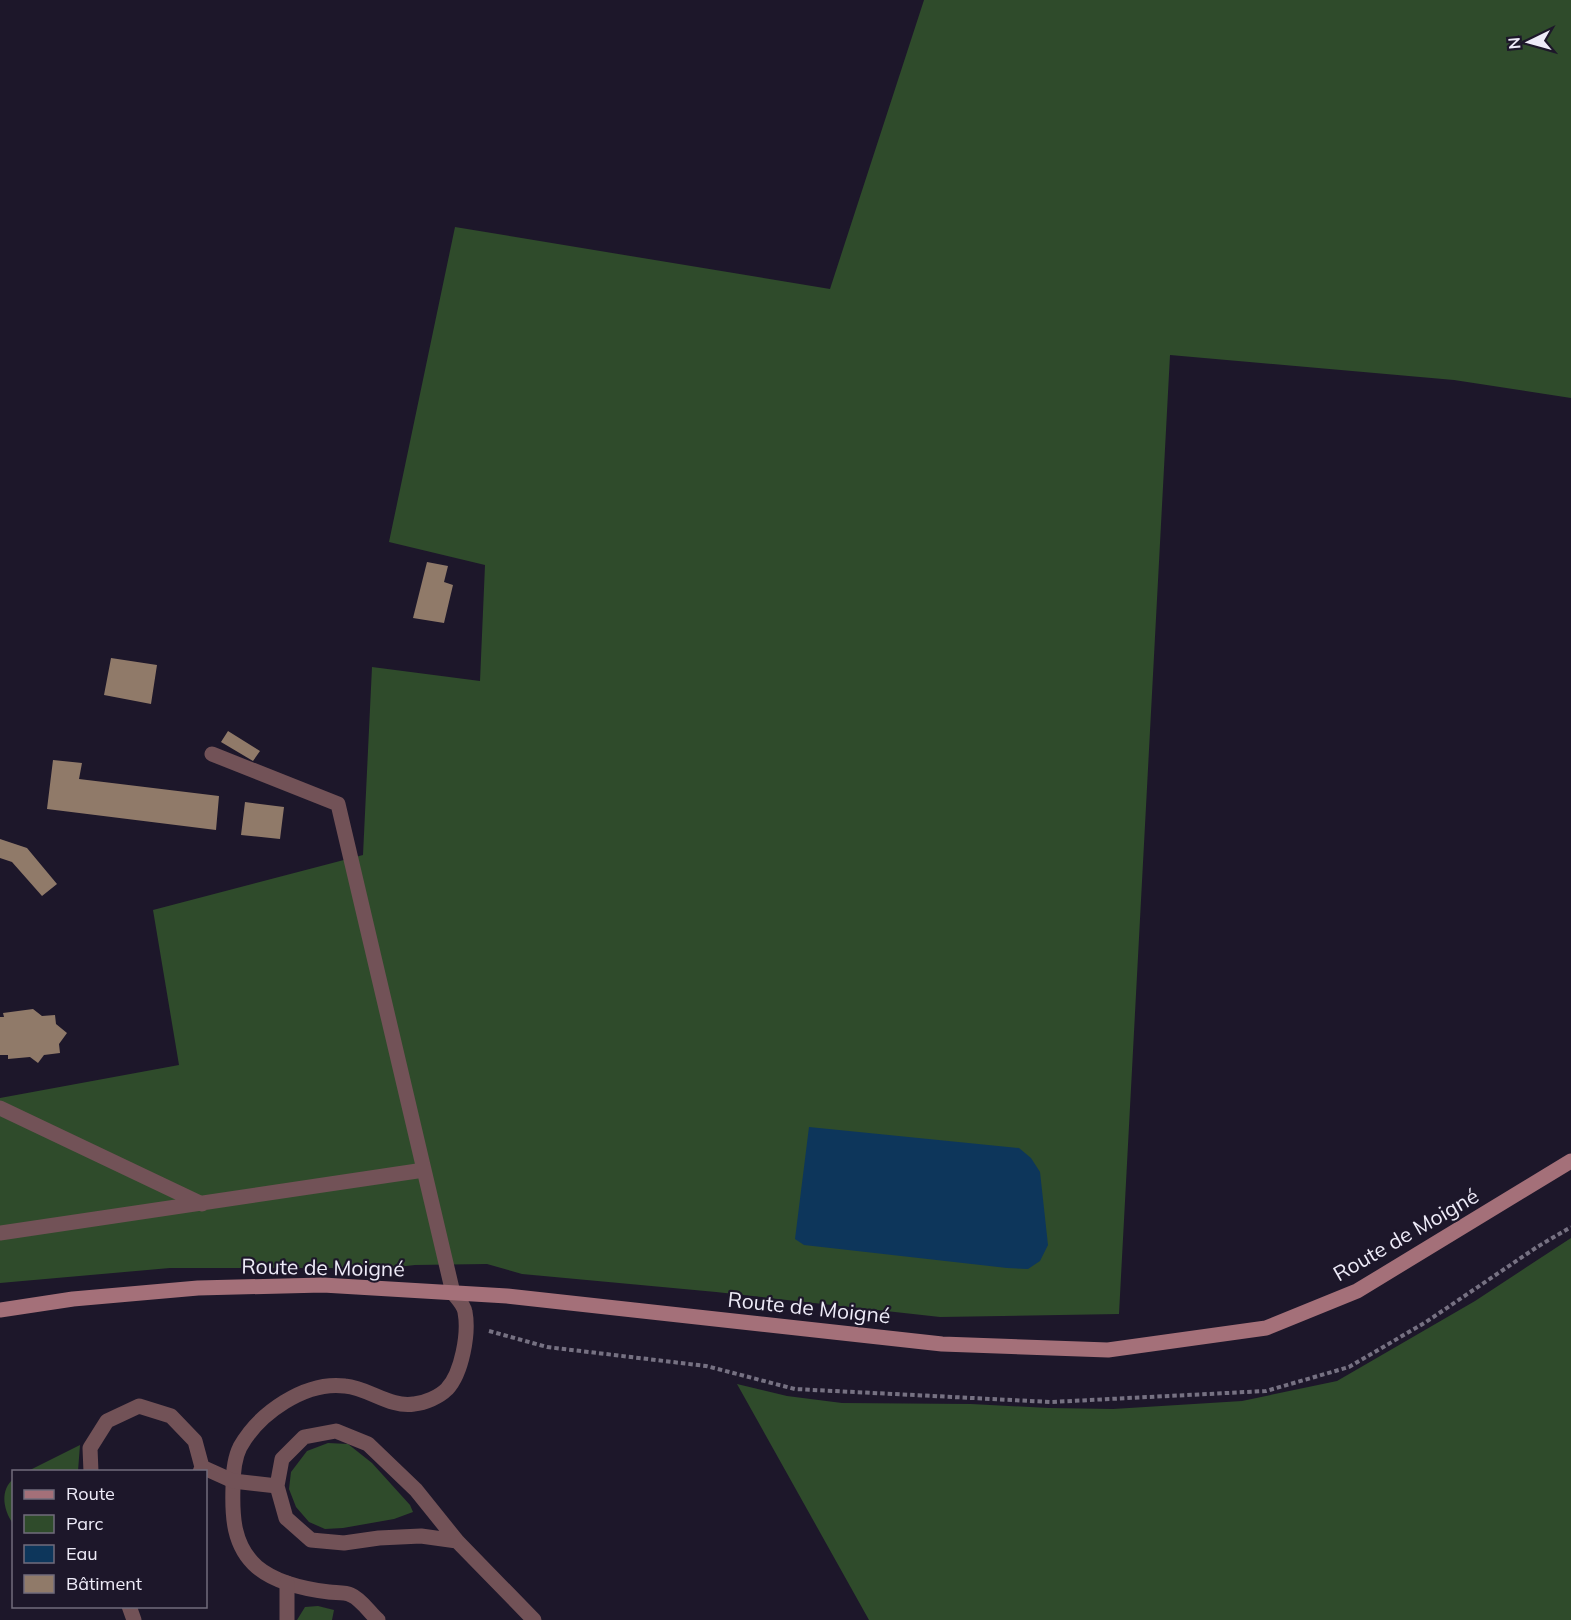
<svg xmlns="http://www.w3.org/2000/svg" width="1571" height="1620" viewBox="0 0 1571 1620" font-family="Mulish,sans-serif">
<rect width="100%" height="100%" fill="#1d172a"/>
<!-- green -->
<path fill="#2f4b2b" d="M924,0h647v398l-117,-18 -284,-25 -51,959 -179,3 -224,-25 -194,-18 -35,-10 -72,1 -27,3h-218l-170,15v-185l179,-33 -26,-155 210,-55 9,-188 108,14 5,-116 -96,-23 66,-315 375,62z
M1571,1238v382h-702l-132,-236 50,12 55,7 129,1 78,4 64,1 129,-8 95,-20 138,-80z
M328,1443l20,1 24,19 38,42 3,7 -19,7 -51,9 -18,1 -16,-7 -13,-15 -7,-18 2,-17 16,-21z
M80,1445l-2,26h-50z
M13,1479v45c-10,-15 -13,-33 0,-45z
M318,1606l16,4 -2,10h-35l8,-13z"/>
<!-- water -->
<path fill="#0d365b" d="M809,1127l210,21 12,10 9,14 8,73 -8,16 -12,8 -21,-1 -203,-23 -9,-6z"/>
<!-- building -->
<path fill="#907a69" d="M427,562l21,4 -4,16 9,3 -9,38 -31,-5z
M111,658l46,7 -6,39 -47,-9z
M228,731l32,20 -7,10 -32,-19z
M53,760l29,3 -3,16 140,17 -3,34 -169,-21z
M245,802l39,5 -4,32 -39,-4z
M0,839l27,9 30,36 -15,12 -30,-34 -12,-4z
M33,1009l9,7 13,-1 1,9 11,9 -8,11 1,9 -16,2 -6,8 -8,-6 -22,2v-4h-8v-38h4l-1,-4z"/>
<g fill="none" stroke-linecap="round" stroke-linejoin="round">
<!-- path -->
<path stroke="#767182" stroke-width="4" stroke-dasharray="4.5 3" stroke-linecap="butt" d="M489,1331l58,16 159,19 89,23 256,13 215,-11 83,-24 77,-45 111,-75 34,-20"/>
<!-- lane -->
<path stroke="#725257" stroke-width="15" d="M378,1620c-8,-7 -17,-21 -27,-25 -6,-3 -16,-2 -22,-3 -25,-3 -53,-9 -72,-25 -24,-21 -25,-51 -24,-80 0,-13 1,-28 7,-40 19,-34 65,-66 105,-61 24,2 45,22 69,18 11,-1 25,-7 33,-15 15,-16 22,-56 18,-77 -1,-7 -8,-14 -12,-19"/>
<!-- street -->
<path stroke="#725257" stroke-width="15" d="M212,754l126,50 115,489
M0,1108l202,96
M0,1233l424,-63
M202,1467l31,14 44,5
M91,1472l-1,-24 17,-27 32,-15 32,10 24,25 7,26 -2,5
M457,1541l-36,-5 -42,2 -35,5 -33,-3 -25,-22 -9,-32 5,-27 22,-22 32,-6 32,13 48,46 41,51 77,79
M129,1606l5,14
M287,1620v-37"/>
<!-- secondary -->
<path stroke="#a47079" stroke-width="15" d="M0,1310l73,-11 125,-11 125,-3 184,11 435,48 166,6 158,-22 91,-37 214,-130"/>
</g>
<g text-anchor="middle" stroke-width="4.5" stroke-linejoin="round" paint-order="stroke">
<!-- street labels -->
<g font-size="21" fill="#eeebf8" stroke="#1d172a">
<text transform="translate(1406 1235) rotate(-30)" y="7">Route de Moigné</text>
<text transform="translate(323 1268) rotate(1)" y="7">Route de Moigné</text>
<text transform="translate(809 1308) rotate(6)" y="7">Route de Moigné</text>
</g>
</g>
<!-- legend -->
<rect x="12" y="1470" width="195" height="138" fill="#1d172a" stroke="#716c7c" stroke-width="1.5"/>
<rect x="24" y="1490" width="30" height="9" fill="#a47079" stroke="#716c7c" stroke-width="1.5"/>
<text x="66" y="1500" font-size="18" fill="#eeebf8">Route</text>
<rect x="24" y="1515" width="30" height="18" fill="#2f4b2b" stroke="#716c7c" stroke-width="1.5"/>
<text x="66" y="1530" font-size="18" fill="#eeebf8">Parc</text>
<rect x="24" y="1545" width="30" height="18" fill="#0d365b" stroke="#716c7c" stroke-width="1.5"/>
<text x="66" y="1560" font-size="18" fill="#eeebf8">Eau</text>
<rect x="24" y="1575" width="30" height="18" fill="#907a69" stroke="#716c7c" stroke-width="1.5"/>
<text x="66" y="1590" font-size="18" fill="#eeebf8">Bâtiment</text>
<!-- north arrow -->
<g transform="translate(1529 42) rotate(265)" stroke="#1d172a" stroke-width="4.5" paint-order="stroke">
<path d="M0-4.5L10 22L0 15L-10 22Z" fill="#eeebf8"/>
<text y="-9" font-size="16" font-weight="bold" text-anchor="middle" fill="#eeebf8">N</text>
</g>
</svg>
